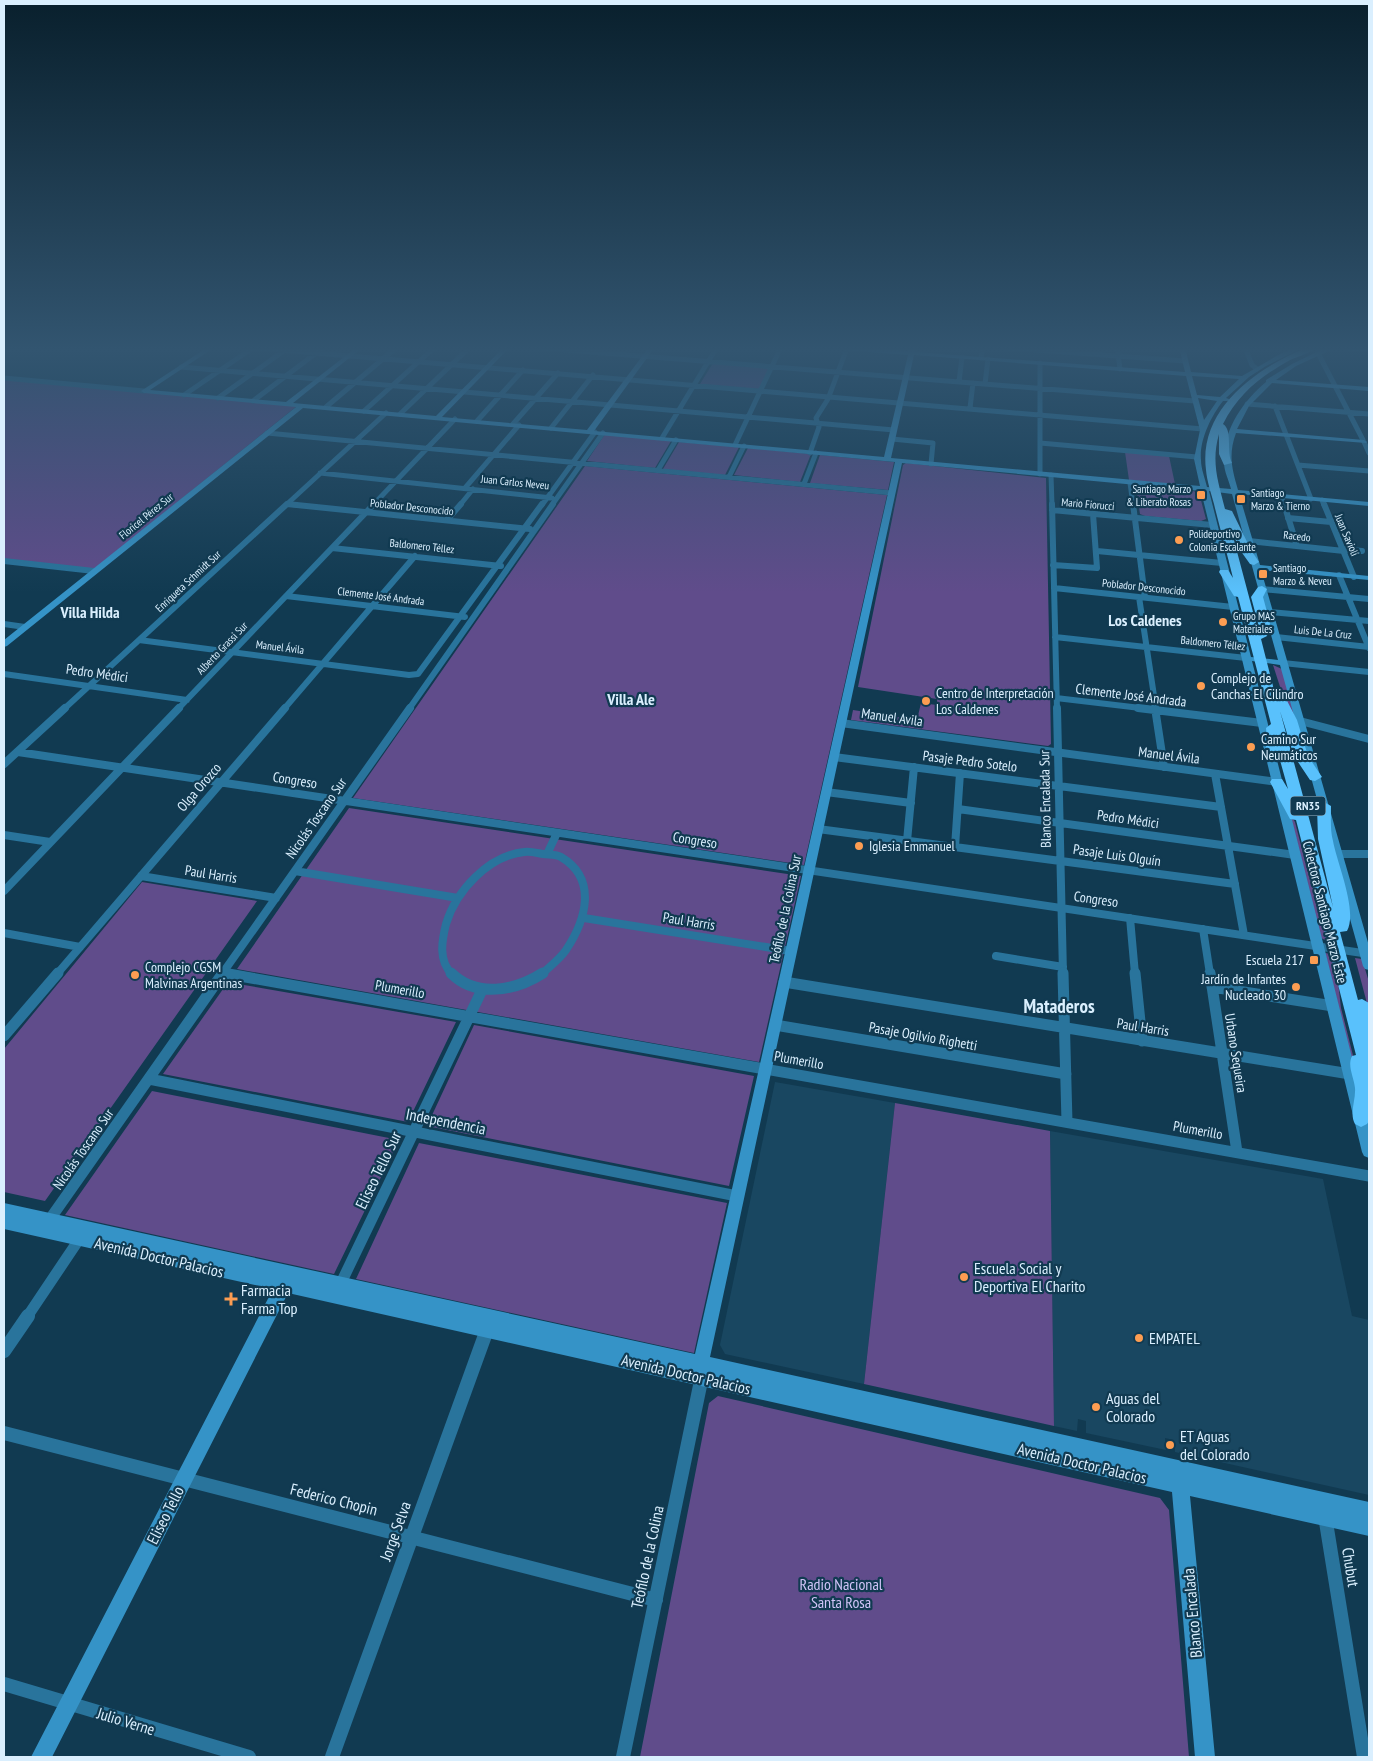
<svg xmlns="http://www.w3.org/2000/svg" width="1373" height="1761" viewBox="0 0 1373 1761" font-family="'PT Sans Narrow',sans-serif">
<rect width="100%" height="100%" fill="#113a51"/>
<!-- built -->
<path fill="#194761" d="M775,1082l120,21 -31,281 -139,-30 -5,-9z
M1050,1131l273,48 29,137 17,4v175l-194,-43 -1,-12 -9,-2 1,12 -80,-17v-12l-8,-2 -1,12 -23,-5z"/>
<!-- green -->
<path fill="#604c8b" d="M713,363l57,5 -11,21 -59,-5z
M4,380l293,26 -203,163 -90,-10z
M605,434l66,7 -16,27 -68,-7z
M679,442l60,5 -14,28 -62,-6z
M748,448l63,6 -11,28 -66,-7z
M1125,452l44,4 6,28 -46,-4z
M820,455l74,7 -6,28 -78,-7z
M906,463l140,15 5,266 -3,2 -197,-26 2,-10 64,10 4,-17 16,2v-6l-79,-12 45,-222z
M585,466l302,29 -83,370 -451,-67z
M1140,486l53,5 6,2 7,26 -5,2 -56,-5 -5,-2 -4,-27z
M1273,665l9,4 24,87 -23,-60z
M349,808l452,68 -42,186 -522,-93z
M1290,814l5,8 12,47 10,23 12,50 -8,-4z
M142,882l115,19 -212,300 -41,-9v-143z
M1325,953l7,1 5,19 4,35 20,79 -2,1z
M1355,958l7,1 7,23v29z
M228,982l16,3 212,37 -48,100 -245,-48z
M474,1025l280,51 -25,110 -302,-60z
M152,1091l247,49 -65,134 -269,-59z
M895,1103l155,28 4,295 -190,-42z
M419,1143l308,60 -33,150 -338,-74z
M718,1396l442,102 9,12 20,247h-549l69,-354z"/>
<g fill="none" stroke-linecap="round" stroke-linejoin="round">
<!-- street-far4 -->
<path stroke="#29749c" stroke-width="5" d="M244,347l959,82
M529,347l666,54
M995,347l190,14
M1117,347l3,22
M1163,347l19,1
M1245,347l7,18 5,4
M1318,353l45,87
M981,358l2,-11
M1040,363v111
M181,367l713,63
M4,378l140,13
M959,382l3,-25
M985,384l3,-25
M184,395l70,-48
M218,398l67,-48
M253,401l71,-54
M1247,404l122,10
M1275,406l36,93
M326,407l71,-60
M970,408l3,-25
M364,411l71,-64
M400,414l70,-67
M477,421l46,-51
M513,424l45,-51
M551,428l42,-53
M267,433l625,60
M662,438l55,-91
M892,439l41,4 -2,21
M1364,442l5,11
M1040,443l157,14
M735,445l46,-98
M810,453l9,-26 -3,-9 12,-19 19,-51
M1298,465l71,6
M658,470l18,-30
M320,473l232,25
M1051,475l1,30
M729,477l15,-31
M1130,483l3,22
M804,484l12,-31
M465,488l54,-63
M1281,496l3,9
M1322,500l2,5
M287,504l10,1
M286,505l100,-92
M373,505l82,-86
M460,505l13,-16
M542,505l53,-73
M552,505l51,-72"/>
<!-- street-far3 -->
<path stroke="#29749c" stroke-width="6" d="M287,504l243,25
M1052,504l5,205
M1133,504l12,93
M1284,504l13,42
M1324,504l30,73
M1052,510l160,15
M1288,518l43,4
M447,520l14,-16
M1249,541l95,10
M332,548l169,18
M1343,549l19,2
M1097,551l125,12
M4,561l90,10
M1053,565l44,3 -4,-54
M1339,575l30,73
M1054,588l179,19
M1262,589l107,10
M286,596l179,21
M1139,597l17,112
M1269,612l100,9
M4,624l21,3
M1055,637l191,21
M1276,637l93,10
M139,640l270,35 9,-1 124,-170
M1283,663l86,9
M4,674l183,26
M1056,698l93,11
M64,709l223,-205
M178,709l196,-205
M284,709l131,-153
M409,709l144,-205"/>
<!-- street-far2 -->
<path stroke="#29749c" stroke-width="8" d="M1057,708l6,266
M1138,708l124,15
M1155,708l9,59
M1300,721l69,18
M841,723l436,59
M18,752l1351,202
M834,757l387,50
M4,764l61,-56
M1215,774l29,161
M826,792l85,11
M958,809l337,46
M818,829l417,55
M4,835l46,7
M907,841l7,-74
M955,847l5,-74
M548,852l9,-19
M1337,854h32
M295,871l163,27
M141,876l135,22
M4,891l175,-183
M584,918l207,33
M1130,918l5,56
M1203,929l7,45
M4,933l76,14
M996,956l67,11
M223,973l5,1
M57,974l228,-266
M222,974l188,-266
M452,974c-14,-13 -10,-34 -6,-50 10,-33 42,-68 78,-72 6,-1 13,1 19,2 5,1 13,0 18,3 37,22 25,63 5,93 -6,9 -17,17 -24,24"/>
<!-- street-far1 -->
<path stroke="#29749c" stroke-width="11" d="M223,973l1146,203
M451,973c25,25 64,18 92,0
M1063,973l4,149
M1135,973l7,68
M1210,973l27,179
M784,982l566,92
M1212,987l121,19
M775,1025l291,49
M4,1036l54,-63
M149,1079l588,117
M50,1219l173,-246
M341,1283l141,-293
M27,1317l55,-82"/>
<!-- street -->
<path stroke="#29749c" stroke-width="14" d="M4,1351l24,-35
M4,1433l652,167
M1325,1516l39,241
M4,1684l245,73
M332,1757l156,-430
M623,1757l79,-381"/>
<!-- secondary -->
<path fill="#3593c7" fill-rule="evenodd" d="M208,347h7l-65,43 136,12 71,-55h6l-70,56 143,13 68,-69h6l-68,70 145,13 62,-83h6l-61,84 290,26 24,-102 -77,-6 -3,-2 81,4 1,-4h6l-1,5 270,20 -6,-25h6l6,25 51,4 38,-22 16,-7h8l-38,19 -17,11 -23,21 3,1v2h-6c-12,15 -24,40 -22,59 0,9 4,18 6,27l24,2c-2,-8 -7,-18 -7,-26 -2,-32 19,-62 42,-81v-2l26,-16 35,-17 42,1v4l-36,-3 -37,17 -20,14 93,7v4l-97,-8 -23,23 -12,23 127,11 3,2 -1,1 -130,-10c-8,22 -4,36 2,57l131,12v4l-130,-12 21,71 109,11v4l-108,-10 108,376v24l-4,-1 -2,-3 -83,-301 -28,-4 117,464v33l-5,-2 -2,-4 -161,-661 -299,-28 -192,894 659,145v34l-179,-40 25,261h-20l-23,-265 -884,-199 -236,464h-21l242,-468 -269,-60v-26l691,151 200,-892 -592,-54 -296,238 -3,1v-7l292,-233 -152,-14 -3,-2zM914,355l272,21 14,54 -6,29 6,27 -309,-28zM1192,376l47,3 -19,18 -23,-2zM1198,398l19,3 -13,19zM1209,491l23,3 46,166 -27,-3z"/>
<!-- highway -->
<path fill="#59c1fc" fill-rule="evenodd" d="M1308,347h10c-8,6 -19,9 -28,13 -29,16 -52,34 -67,64 10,6 3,28 9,39l-8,2 -5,-11v-20c-8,28 -1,47 6,75l7,2 19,39 8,12 -5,3 -4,-1 -10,-14 -9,-21 26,98 1,-4 -7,-26 7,-10 4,-1 5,3 -4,8 7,26 -3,13 -6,3 13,51h7l2,3 14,27 11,36 14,21 -7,4 -5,-1 -16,-24 -14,-45 53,196 -15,-68 -1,-33 7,-4 7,4c0,11 -1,24 2,35 4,22 25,70 14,90l-7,1 18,68 4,-1 7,4v118l-2,3 -6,3 -6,-3c-6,-11 1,-24 0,-36 -1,-11 -8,-22 -3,-32l4,-1 -60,-235 -6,-1 -20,-37 2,-3h10l6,10 -10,-36 -2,7h-10l-2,-3 3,-16 -1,-13 5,-4 -33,-127 -4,-1 -15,-24 1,-2h8l5,8c-6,-25 -13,-49 -19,-74 -3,-11 -7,-23 -8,-34 -8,-62 52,-103 102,-123z"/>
</g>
<!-- sky -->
<linearGradient id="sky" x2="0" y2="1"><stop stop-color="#09202d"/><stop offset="0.59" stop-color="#325570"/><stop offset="1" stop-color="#325570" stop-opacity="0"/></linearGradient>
<rect width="1373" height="593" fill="url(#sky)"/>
<!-- markers -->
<g fill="#fc9d52" stroke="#113a51" stroke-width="2">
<rect x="1196" y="490" width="10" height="10" rx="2.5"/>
<rect x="1236" y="494" width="10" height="10" rx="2.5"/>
<circle cx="1179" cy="540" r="5"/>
<rect x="1258" y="569" width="10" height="10" rx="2.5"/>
<circle cx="1223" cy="622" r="5"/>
<circle cx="1201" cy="686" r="5"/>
<circle cx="926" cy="701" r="5"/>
<circle cx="1251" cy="747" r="5"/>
<circle cx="859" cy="846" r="5"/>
<rect x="1309" y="955" width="10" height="10" rx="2.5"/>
<circle cx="135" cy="975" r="5"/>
<circle cx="1296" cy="987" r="5"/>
<circle cx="964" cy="1277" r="5"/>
<path d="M228.5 1291.5h5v5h5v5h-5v5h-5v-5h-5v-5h5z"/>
<circle cx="1139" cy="1338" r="5"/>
<circle cx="1096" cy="1407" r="5"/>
<circle cx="1170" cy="1445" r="5"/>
</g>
<g text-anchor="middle" stroke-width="4.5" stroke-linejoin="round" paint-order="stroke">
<!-- far-street labels -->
<g font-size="11" fill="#daeffe" stroke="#113a51">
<text transform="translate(515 482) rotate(6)" y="4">Juan Carlos Neveu</text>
<text transform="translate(1088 504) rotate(5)" y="4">Mario Fiorucci</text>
<text transform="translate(412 507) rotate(6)" y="4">Poblador Desconocido</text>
<text transform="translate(146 516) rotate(-39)" y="4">Floricel Pérez Sur</text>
<text transform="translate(1347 535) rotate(67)" y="4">Juan Savioli</text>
<text transform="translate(1297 536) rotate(6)" y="4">Racedo</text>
<text transform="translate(422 546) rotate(6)" y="4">Baldomero Téllez</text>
<text transform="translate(188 581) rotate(-43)" y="4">Enriqueta Schmidt Sur</text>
<text transform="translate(1144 587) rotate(6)" y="4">Poblador Desconocido</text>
<text transform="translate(381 596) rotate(7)" y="4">Clemente José Andrada</text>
<text transform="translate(1323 632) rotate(6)" y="4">Luis De La Cruz</text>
<text transform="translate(1213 643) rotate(6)" y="4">Baldomero Téllez</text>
<text transform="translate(280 647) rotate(7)" y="4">Manuel Ávila</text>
<text transform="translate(222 648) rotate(-46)" y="4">Alberto Grassi Sur</text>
</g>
<!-- far-poi labels -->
<g font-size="11" fill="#daeffe" stroke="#113a51" text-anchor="start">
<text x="1191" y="493" text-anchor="end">Santiago Marzo<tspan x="1191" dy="13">&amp; Liberato Rosas</tspan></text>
<text x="1251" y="497">Santiago<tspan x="1251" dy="13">Marzo &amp; Tierno</tspan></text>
<text x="1189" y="538">Polideportivo<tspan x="1189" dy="13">Colonia Escalante</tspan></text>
<text x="1273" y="572">Santiago<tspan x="1273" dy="13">Marzo &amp; Neveu</tspan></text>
<text x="1233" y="620">Grupo MAS<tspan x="1233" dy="13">Materiales</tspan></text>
</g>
<!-- shield labels -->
<rect fill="#113a51" stroke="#9eb9ca" stroke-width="1" x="1290.5" y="796.5" width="35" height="19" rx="4"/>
<g font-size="12" font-weight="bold" fill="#daeffe">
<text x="1308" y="810">RN35</text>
</g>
<!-- street labels -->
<g font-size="14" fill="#daeffe" stroke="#113a51">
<text transform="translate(97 673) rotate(8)" y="5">Pedro Médici</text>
<text transform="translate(1131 695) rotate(7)" y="5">Clemente José Andrada</text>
<text transform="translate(892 717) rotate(8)" y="5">Manuel Avila</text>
<text transform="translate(1169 755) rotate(7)" y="5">Manuel Ávila</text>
<text transform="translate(970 761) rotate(7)" y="5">Pasaje Pedro Sotelo</text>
<text transform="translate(295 780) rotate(9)" y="5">Congreso</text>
<text transform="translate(199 787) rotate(-49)" y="5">Olga Orozco</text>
<text transform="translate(1045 799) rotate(-91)" y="5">Blanco Encalada Sur</text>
<text transform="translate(316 818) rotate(-55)" y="5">Nicolás Toscano Sur</text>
<text transform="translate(1128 819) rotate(8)" y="5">Pedro Médici</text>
<text transform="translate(695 840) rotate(9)" y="5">Congreso</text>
<text transform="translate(1117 855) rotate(8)" y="5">Pasaje Luis Olguín</text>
<text transform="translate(211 874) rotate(9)" y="5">Paul Harris</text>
<text transform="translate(1096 899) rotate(8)" y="5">Congreso</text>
<text transform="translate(785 909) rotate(-78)" y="5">Teófilo de la Colina Sur</text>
<text transform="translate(1325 912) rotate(76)" y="5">Colectora Santiago Marzo Este</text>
<text transform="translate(689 921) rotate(9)" y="5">Paul Harris</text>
<text transform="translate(400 989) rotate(10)" y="5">Plumerillo</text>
<text transform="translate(1143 1027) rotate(9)" y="5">Paul Harris</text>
<text transform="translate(923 1036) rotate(10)" y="5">Pasaje Ogilvio Righetti</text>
<text transform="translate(1236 1053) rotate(81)" y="5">Urbano Sequeira</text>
<text transform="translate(799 1060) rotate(10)" y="5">Plumerillo</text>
<text transform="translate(1198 1130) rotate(10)" y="5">Plumerillo</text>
<text transform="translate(83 1149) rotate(-55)" y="5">Nicolás Toscano Sur</text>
</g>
<!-- poi labels -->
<g font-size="14" fill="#daeffe" stroke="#113a51" text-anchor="start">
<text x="1211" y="683">Complejo de<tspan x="1211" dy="16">Canchas El Cilindro</tspan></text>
<text x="936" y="698">Centro de Interpretación<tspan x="936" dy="16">Los Caldenes</tspan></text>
<text x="1261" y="744">Camino Sur<tspan x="1261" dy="16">Neumáticos</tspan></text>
<text x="869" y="851">Iglesia Emmanuel</text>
<text x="1304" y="965" text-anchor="end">Escuela 217</text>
<text x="145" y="972">Complejo CGSM<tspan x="145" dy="16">Malvinas Argentinas</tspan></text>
<text x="1286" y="984" text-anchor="end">Jardín de Infantes<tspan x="1286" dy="16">Nucleado 30</tspan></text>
</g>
<!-- far-district labels -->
<g font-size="16" font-weight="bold" fill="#daeffe" stroke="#113a51">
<text x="90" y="618">Villa Hilda</text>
<text x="1145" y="626">Los Caldenes</text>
</g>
<!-- quarter labels -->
<g font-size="16" font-weight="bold" fill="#daeffe" stroke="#113a51">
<text x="631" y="705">Villa Ale</text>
</g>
<!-- near-street labels -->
<g font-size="16" fill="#daeffe" stroke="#113a51">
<text transform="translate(446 1121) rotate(11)" y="6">Independencia</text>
<text transform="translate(378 1170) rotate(-64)" y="6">Eliseo Tello Sur</text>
<text transform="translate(159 1257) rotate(13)" y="6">Avenida Doctor Palacios</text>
<text transform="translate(686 1374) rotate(13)" y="6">Avenida Doctor Palacios</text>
<text transform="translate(1082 1463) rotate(13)" y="6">Avenida Doctor Palacios</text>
<text transform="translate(334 1499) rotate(14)" y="6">Federico Chopin</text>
<text transform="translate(165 1515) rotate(-63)" y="6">Eliseo Tello</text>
<text transform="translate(395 1531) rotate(-70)" y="6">Jorge Selva</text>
<text transform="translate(647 1557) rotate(-78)" y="6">Teófilo de la Colina</text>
<text transform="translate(1351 1567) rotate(81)" y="6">Chubut</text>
<text transform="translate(1192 1613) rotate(-95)" y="6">Blanco Encalada</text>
<text transform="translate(126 1721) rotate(17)" y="6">Julio Verne</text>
</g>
<!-- near-poi labels -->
<g font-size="16" fill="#daeffe" stroke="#113a51" text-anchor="start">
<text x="974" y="1274">Escuela Social y<tspan x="974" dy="18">Deportiva El Charito</tspan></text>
<text x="241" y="1296">Farmacia<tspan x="241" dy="18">Farma Top</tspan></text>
<text x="1149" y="1344">EMPATEL</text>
<text x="1106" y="1404">Aguas del<tspan x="1106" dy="18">Colorado</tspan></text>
<text x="1180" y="1442">ET Aguas<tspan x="1180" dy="18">del Colorado</tspan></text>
</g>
<!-- near-park labels -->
<g font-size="16" fill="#d2c4f8" stroke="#113a51">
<text x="841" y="1590">Radio Nacional<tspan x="841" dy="18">Santa Rosa</tspan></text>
</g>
<!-- district labels -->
<g font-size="19" font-weight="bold" fill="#daeffe" stroke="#113a51">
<text x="1059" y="1013">Mataderos</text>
</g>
</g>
<!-- border -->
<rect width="1373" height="1761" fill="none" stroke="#daeffe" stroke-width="10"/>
</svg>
